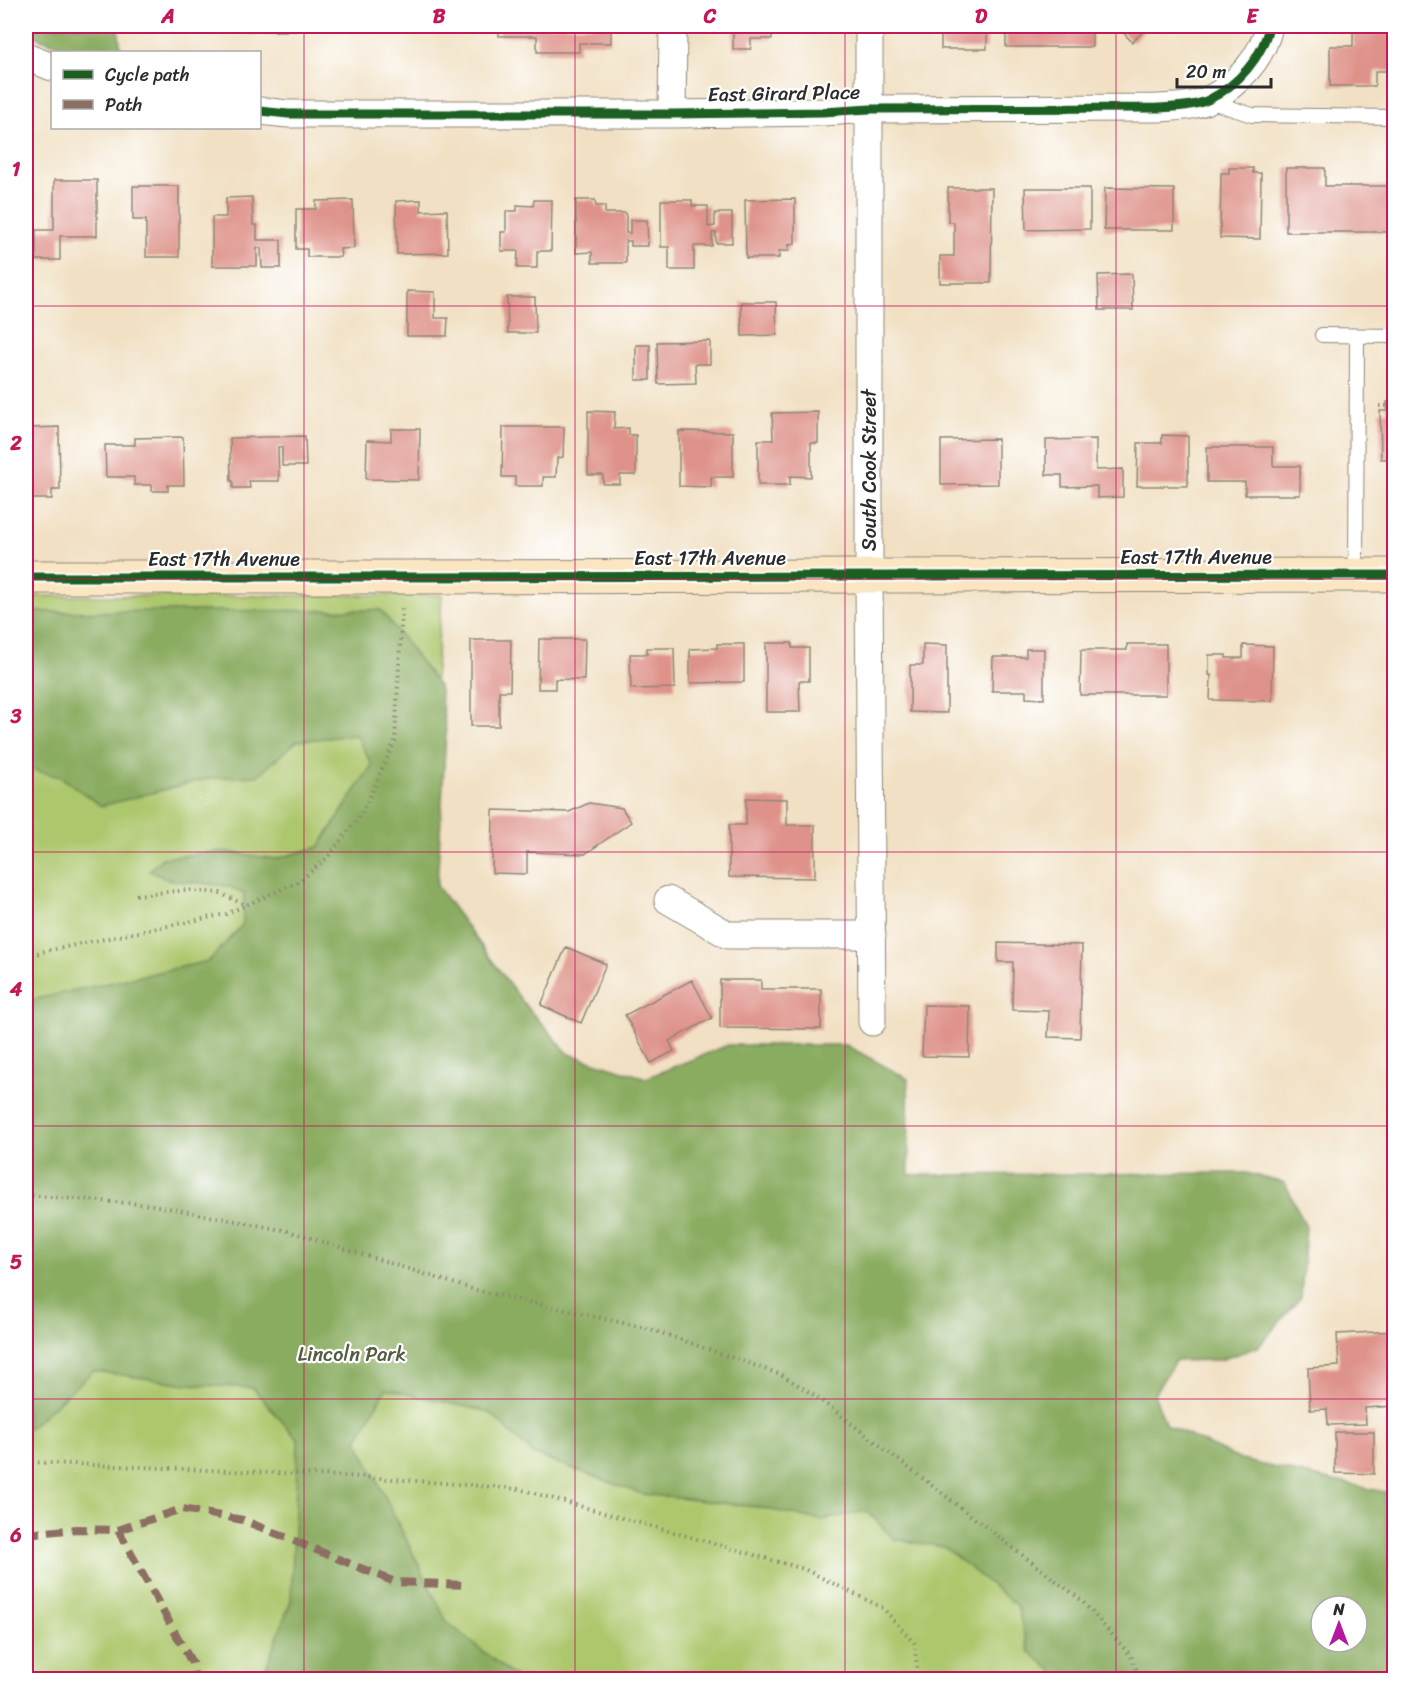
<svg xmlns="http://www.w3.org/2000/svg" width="1420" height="1705" viewBox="0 0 1420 1705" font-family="Sriracha,sans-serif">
<rect width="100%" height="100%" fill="#fff"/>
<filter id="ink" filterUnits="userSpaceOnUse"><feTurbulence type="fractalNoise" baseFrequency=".0167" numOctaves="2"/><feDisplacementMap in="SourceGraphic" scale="12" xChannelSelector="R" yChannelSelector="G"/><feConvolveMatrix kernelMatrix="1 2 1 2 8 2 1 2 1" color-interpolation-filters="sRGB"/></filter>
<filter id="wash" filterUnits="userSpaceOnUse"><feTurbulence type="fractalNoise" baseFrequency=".008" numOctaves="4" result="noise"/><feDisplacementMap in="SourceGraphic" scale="24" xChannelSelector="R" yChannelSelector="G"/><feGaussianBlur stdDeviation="1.35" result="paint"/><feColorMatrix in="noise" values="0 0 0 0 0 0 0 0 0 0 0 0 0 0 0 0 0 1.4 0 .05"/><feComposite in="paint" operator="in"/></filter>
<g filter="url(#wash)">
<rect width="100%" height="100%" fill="#f1e0c3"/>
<!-- green -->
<path fill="#adc76d" stroke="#6c794c" stroke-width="1.5" d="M442,595l-28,336 810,748h-1198v-1083z"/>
<!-- forest -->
<path fill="#8aac60" stroke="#5a6c46" stroke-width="1.5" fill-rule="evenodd" d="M26,26h92l3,26h-35l-19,-4 -40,-14 -1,-1z
M381,610l58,76 7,46 -9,154 88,119 44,49 77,24 82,-33h118l62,34 1,96 337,-2 39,10 21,44 -5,70 -43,50 -38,13 -45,1 -21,33 12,31 75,35 153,34v185h-332l-33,-28 -12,-45 -73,-59 -50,-8 -27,-28 -46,9 -64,-13 -115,-13 -109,-40 -44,-42 -103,-23 -29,51 90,182 70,57h-255l29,-79 7,-160 -45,-52 -66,-4 -94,-13 -67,60v-430l183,-40 34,-37 1,-30 -15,-8 -60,-6 -20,-9 13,-13 61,-7 52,8 44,-12 53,-82 -16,-30 -59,6 -40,35 -47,2 -109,28 -40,-29 -35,-9v-156zM1321,1606h36v36h-36z"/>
<g id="blocks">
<!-- building -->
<path fill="#de9289" d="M245,26h51v5h-51z
M499,26h112v17h-32v9h-42v-16h-38z
M733,26h39v13h-21v10h-18z
M941,26h46v23h-46z
M1006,26h86v21h-86z
M1117,26h32l-17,16z
M1360,26h34v45h-19v15h-45v-40h23v-19h7z
M1229,168h24v5h8l-1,66 -40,-1 1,-65h8z
M1286,168h39v18h64v46h-103z
M54,180h43v56h-37v24h-24v-30h18z
M133,186h46v71h-33v-37h-13z
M948,188h44l-1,95h-51v-27h14v-34h-6z
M1025,188h65v41l-64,1z
M1105,188l69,1v41h-70z
M252,197l1,28h4v15h24v28h-19l-1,-20h-4v18h-45v-49h14v-19z
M795,199v45l-6,1v6h-10v7h-33l-1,-58z
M353,200l1,48 -14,1 1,8h-34v-8h-11v-40h20v-8z
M421,200v11l26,-1 1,43 -51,1 -1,-53z
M534,200h18l-1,51h-14v17h-20l1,-17h-17v-19h5v-21h11v-6l16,1z
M576,200h19l1,6h9v7h21v20h4v-13h17l1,26h-17v-5h-5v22h-34v-11l-16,1z
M661,200h31v6h16v21l7,-1v-13h17v30h-16v-10h-4v13h-18v24h-25v-23h-8z
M1132,274l1,36h-34l-1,-35z
M407,291l28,1v26h13l-1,18h-40z
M507,297h28l1,36h-28z
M741,302h35l1,33 -35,1z
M710,341v23h-15l1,19 -38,1 -1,-42z
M636,345h14v35h-14z
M1387,402h7v57h-13l-1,-48h8z
M588,411l27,1 -1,17 15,-1v7h7v40h-16v9h-17v-9h-15z
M818,412v31h-7v34l-21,-1v9h-32v-45h15l-1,-27z
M59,427l1,63h-8v9h-22l-1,-9h-3v-52h7l-1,-10z
M503,427h61l-1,30 -6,1 -1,19h-13v9h-28v-9h-13z
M391,429h29l-1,51 -53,-1 1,-39 24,1z
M679,431l54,1v45h-22v10l-32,-1z
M1162,435l26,1v50h-51l1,-43h24z
M305,436l1,30h-24v-19h-4l1,34h-30l1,7h-17v-7h-2l-1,-43z
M183,437l1,48h-16v6h-16v-6h-18v-8h-28l-1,-32h30v-7z
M998,439v45l-57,1v-45z
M1096,439v31l27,-1v28l-26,1v-12l-35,1v-12h-16v-35z
M1207,447h66v19h27v29h-55v-13h-38z
M539,639h46l-1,41 -29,-1v10h-17z
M471,640h40l-1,51h-11v35h-28z
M766,643h26v5h17v33h-10l1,31h-34z
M717,644h27v38l-54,1v-34l27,-1z
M923,644l24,1v68l-37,-1v-47h13z
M1127,644h39v51h-86l1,-45h46z
M1243,645l30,1 -1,55 -62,-1 1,-25h-2v-20h17v3h17z
M647,648h27l1,40 -44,1 -1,-35h17z
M1026,649h18v50l-18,-1v-7h-34l1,-34h33z
M746,798l41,1v26h28v53l-86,-1v-52h17z
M589,803l33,5 9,14 -46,32 -58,-2v22l-35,-1 1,-63 76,2z
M998,943l84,2 -2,93 -32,-1 1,-26 -37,-1 1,-48h-15z
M566,947l40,17 -25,59 -40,-18z
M692,980l20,38 -43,23 5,10 -23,12 -26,-48z
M720,980h41v9h60v40l-101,-1z
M924,1005l46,1 -1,51 -47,-1z
M1394,1331v75l-29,2 1,16 -38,1 -1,-16 -17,1 -2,-42 31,-2 -2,-32z
M1335,1432h39v42l-39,-1z"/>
</g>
</g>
<g filter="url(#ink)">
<use href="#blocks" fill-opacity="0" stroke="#8e8677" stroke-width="1.5"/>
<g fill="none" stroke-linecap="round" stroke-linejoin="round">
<!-- lane casing -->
<g stroke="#8e8677" stroke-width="16">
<path id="lane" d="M1209,101l43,14 142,2
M1322,335l72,1
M1356,575l1,-239"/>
</g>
<!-- street casing -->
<g stroke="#8e8677" stroke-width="29">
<path id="street" d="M869,26v549l3,447
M26,57l26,10
M260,111l28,3h384l151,-2 47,-3 287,-1c17,-1 35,-1 51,-8 29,-14 55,-43 61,-74
M672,114l1,-88
M668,900l60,35h144"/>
</g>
<!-- secondary casing -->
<g stroke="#8e8677" stroke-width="35">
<path id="secondary" d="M26,577h378l990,-2"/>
</g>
<!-- path -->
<path stroke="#8e8677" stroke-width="4" stroke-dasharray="1.5 4.5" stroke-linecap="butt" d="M1379,406h8
M136,895l51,-5 33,3 25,12
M26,957l15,-5 185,-38 72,-32 29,-24 35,-45 33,-72 7,-133
M26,1195l126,10 136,26 187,59 175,39 132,46 32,20 267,205 50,56 10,24
M26,1462l340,15 153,12 285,80 79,39 31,35 5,37"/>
<!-- lane -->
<use href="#lane" stroke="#fff" stroke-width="14"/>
<!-- street -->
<use href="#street" stroke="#fff" stroke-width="27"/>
<!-- secondary -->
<use href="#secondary" stroke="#fbe6c4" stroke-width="33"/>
<!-- quiet -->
<path stroke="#8d6e63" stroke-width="8" stroke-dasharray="15 8" stroke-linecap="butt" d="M118,1530l74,133 3,17
M26,1534l50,-5 42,1 64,-21 61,11 152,62 70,3"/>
<!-- cycleway casing -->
<g stroke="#fff" stroke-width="13">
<path id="cycleway" d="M260,111l28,3h384l151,-2 47,-3 287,-1c17,-1 35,-1 51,-8 29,-14 55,-43 61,-74
M26,577h378l990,-2"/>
</g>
<!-- cycleway -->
<use href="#cycleway" stroke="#1b5e20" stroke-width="9"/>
</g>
</g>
<!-- grid -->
<path fill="none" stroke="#c2185b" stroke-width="1.5" stroke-opacity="0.55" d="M304,26v1654M575,26v1654M845,26v1654M1116,26v1654M26,306h1368M26,579h1368M26,852h1368M26,1126h1368M26,1399h1368"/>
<g text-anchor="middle" stroke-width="4.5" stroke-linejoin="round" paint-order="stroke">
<!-- street labels -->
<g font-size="20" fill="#2b2b2b" stroke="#fff">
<text transform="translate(784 93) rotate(-1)" y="7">East Girard Place</text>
<text transform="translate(869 470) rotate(-90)" y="7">South Cook Street</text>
<text x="1196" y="564">East 17th Avenue</text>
<text x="710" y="565">East 17th Avenue</text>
<text x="224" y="566">East 17th Avenue</text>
</g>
<!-- park labels -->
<g font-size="20" fill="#525a3f" stroke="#fff">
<text x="352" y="1361">Lincoln Park</text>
</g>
</g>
<!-- margin -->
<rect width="1420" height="1705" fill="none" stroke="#fff" stroke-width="66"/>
<!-- legend -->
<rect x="51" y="51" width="210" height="78" fill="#ffffff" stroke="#aaaaaa" stroke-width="1.5"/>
<rect x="63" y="70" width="30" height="9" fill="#1b5e20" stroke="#aaaaaa" stroke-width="1.5"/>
<text x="105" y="81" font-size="18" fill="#2b2b2b">Cycle path</text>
<rect x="63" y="100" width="30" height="9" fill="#8d6e63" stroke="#aaaaaa" stroke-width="1.5"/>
<text x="105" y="111" font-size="18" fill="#2b2b2b">Path</text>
<!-- north arrow -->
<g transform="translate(1339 1624)"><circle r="28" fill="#ffffff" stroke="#aaaaaa" stroke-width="1.5"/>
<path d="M0-4.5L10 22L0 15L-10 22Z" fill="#b5179e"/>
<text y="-9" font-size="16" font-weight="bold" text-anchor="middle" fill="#2b2b2b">N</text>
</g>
<!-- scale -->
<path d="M1177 78v9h94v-9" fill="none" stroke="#2b2b2b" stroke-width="3"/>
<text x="1186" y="78" font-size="18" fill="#2b2b2b" stroke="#ffffff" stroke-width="4.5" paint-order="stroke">20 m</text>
<rect x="33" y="33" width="1354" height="1639" fill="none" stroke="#c2185b" stroke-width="2"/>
<g font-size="20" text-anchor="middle" font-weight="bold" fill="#c2185b">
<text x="168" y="23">A</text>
<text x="439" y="23">B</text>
<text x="710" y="23">C</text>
<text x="981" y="23">D</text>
<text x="1252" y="23">E</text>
<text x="16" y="176">1</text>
<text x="16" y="450">2</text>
<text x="16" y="723">3</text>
<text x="16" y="996">4</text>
<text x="16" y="1269">5</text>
<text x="16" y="1542">6</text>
</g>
</svg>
